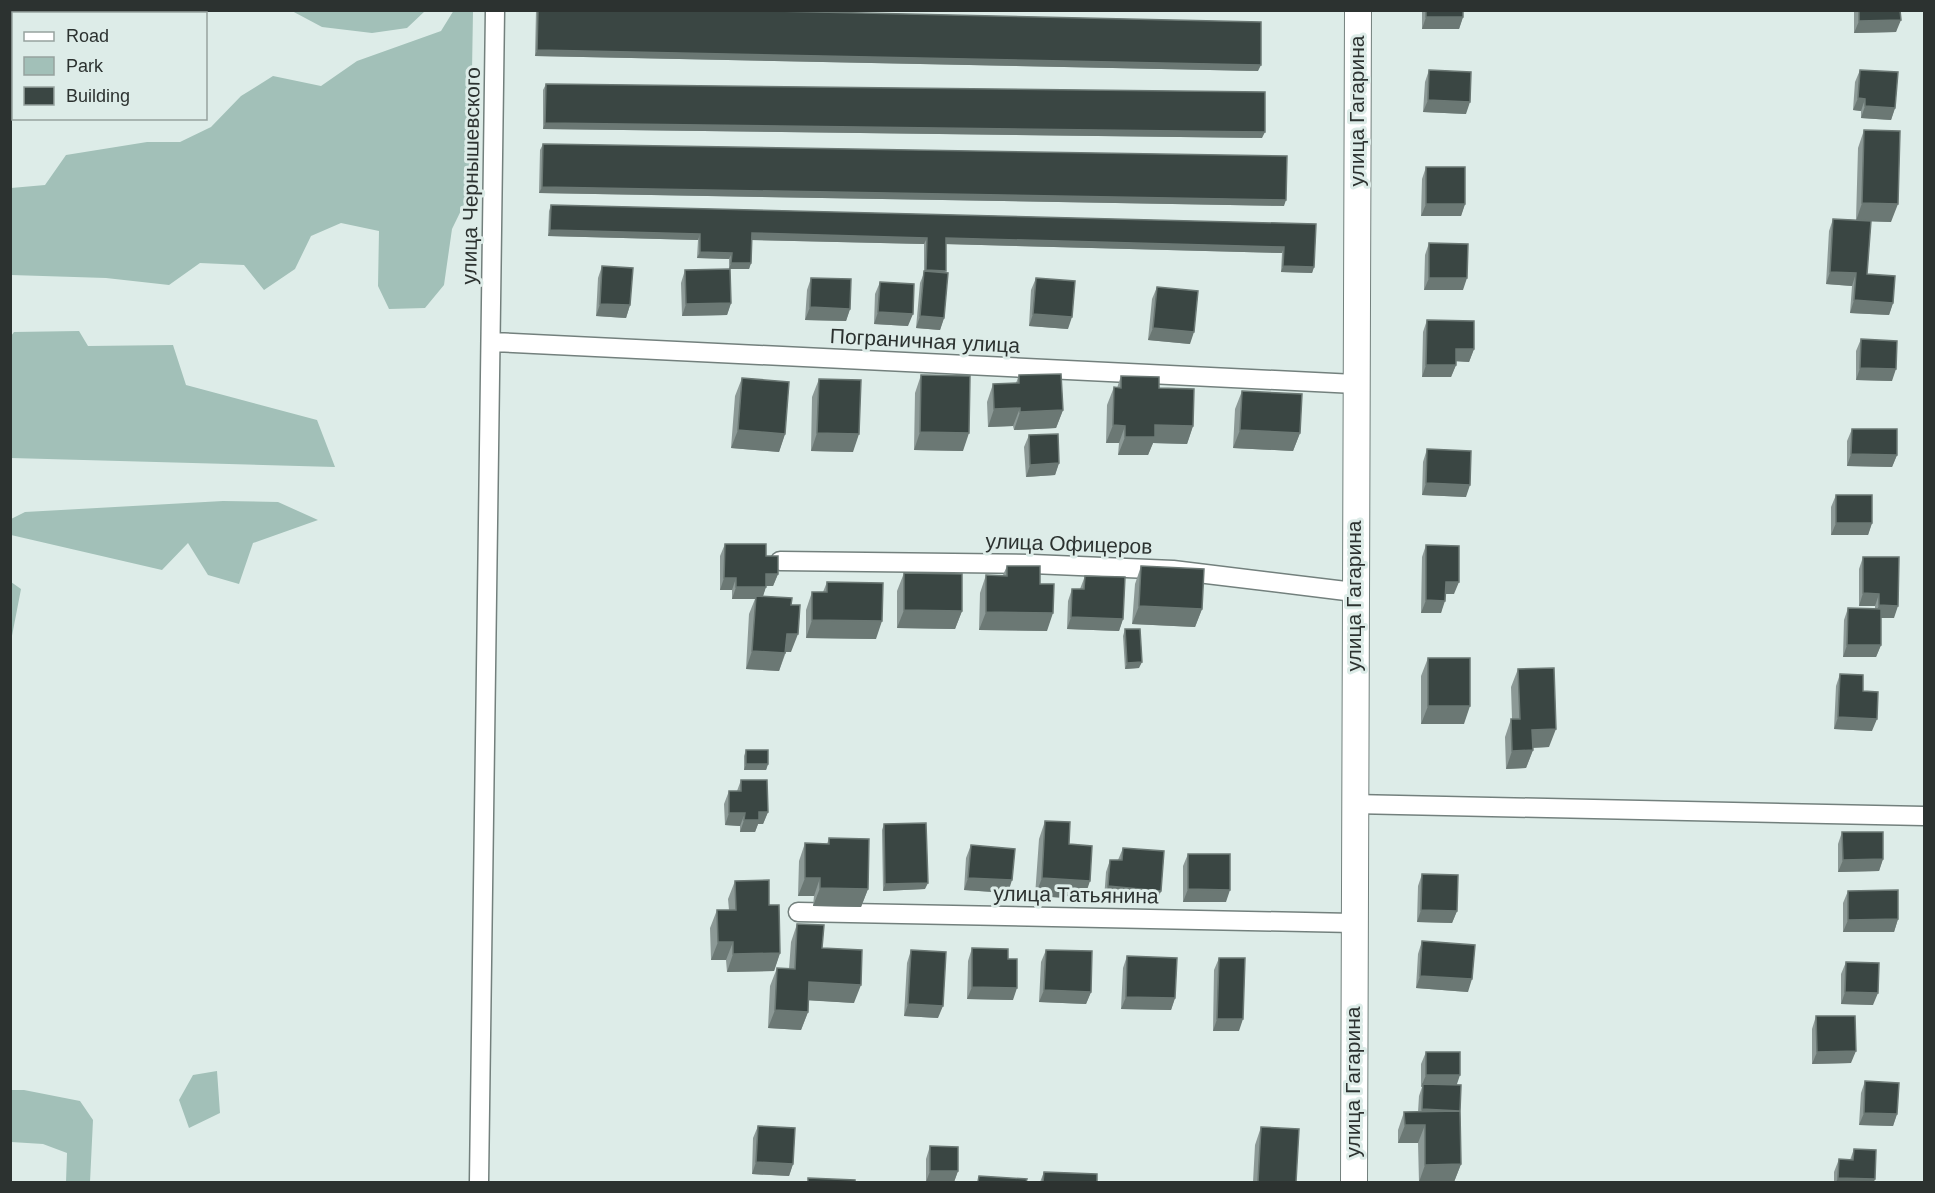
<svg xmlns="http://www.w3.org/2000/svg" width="1935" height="1193" viewBox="0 0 1935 1193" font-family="Arial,sans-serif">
<rect width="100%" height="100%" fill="#ddece8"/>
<!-- green -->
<path fill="#a2c0b8" d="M454,10l19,1 -3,181 -18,37 -8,56 -19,23 -36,1 -11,-23 1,-55 -38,-8 -30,13 -16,33 -31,21 -20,-25 -44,-2 -31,22 -63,-7 -95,-3v-87l34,-3 21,-30 81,-13h33l31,-15 30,-31 32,-20 48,10 36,-25 84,-30z
M292,11h133l-18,17 -35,5 -50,-6z
M79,331l9,15 85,-1 13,40 131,35 18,47 -324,-9v-122l3,-4z
M223,501l55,1 40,18 -65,23 -14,41 -31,-9 -20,-32 -26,27 -151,-35v-16l14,-7z
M11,582l10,7 -10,52h-1z
M217,1071l3,42 -31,15 -10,-28 14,-25z
M10,1090h14l56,11 13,19 -3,62h-24l1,-29 -24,-9 -32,-2z"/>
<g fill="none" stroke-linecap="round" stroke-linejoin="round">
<!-- street casing -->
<g stroke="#73807d" stroke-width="21">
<path id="street" d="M493,342l862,42
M780,561l252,3 141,6 181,22
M1353,804l571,12
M798,912l555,11
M479,1182l16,-1172"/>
</g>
<!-- secondary casing -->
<g stroke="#73807d" stroke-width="28">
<path id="secondary" d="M1354,1182l4,-1172"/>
</g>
<!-- street -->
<use href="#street" stroke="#fff" stroke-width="18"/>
<!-- secondary -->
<use href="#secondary" stroke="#fff" stroke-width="26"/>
</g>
<!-- wall -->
<path fill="#8c9996" d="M536,10h194l528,61 -723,-15z
M1422,10h41v7l-4,12h-37z
M1854,10h46l-4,22 -42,1z
M1429,70l37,44 -43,-2 2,-30z
M1860,70l35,38 -4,12 -30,-2v-7l-8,-1 2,-28z
M546,84l716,54 -719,-9v-39z
M1864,130l27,92 -20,-1 -4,53 26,29 -4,12 -39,-2 2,-27 -26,-2 3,-53 4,-12 23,1 2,-72z
M543,144l741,62 -745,-13 1,-43z
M1426,167l39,37 -4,12h-40l1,-37z
M551,205l765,19 -2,43 -2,6 -31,-1 1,-19 -336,-9 -2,74 -4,12 -24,-2 4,-45 4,-10v-29l-172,-4 -1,23 -2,6h-20v-10l-32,-1 1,-18 -150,-4 1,-25z
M1429,243l34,47h-39l1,-35z
M602,266l28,39 -4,13 -30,-2 2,-38z
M685,270l46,33 -4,12 -45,1 -1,-33z
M811,278l39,31 -4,12 -41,-1 2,-30z
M1036,278l32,51 -39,-3 2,-36z
M880,282l28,44 -34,-2 1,-30z
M1157,287l33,57 -42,-4 4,-41z
M1427,320l47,29 -5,13 -13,-1v4l-5,12h-29l1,-45z
M1861,339l31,42 -36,-1v-29z
M921,375l42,76 -49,-1 1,-57z
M1019,375l44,35 -7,18 -42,2 -1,-4 -25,1 -1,-25 6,-18 23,-1z
M1121,376l38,12 34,38 -6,18 -34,-1 -5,12h-30l1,-12h-13l1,-38 7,-18 3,1z
M742,378l43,56 -6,18 -48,-4 4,-52z
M819,379l34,73 -42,-1 1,-54z
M1242,391l58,42 -7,18 -60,-3 2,-39z
M1852,429l45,26 -5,12 -45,-1v-25z
M1029,435l30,28 -4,12 -29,2 -2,-30z
M1427,449l39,48 -44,-2 1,-33z
M1836,495l36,28 -4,12h-37v-28z
M725,544l41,12 12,18 -5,12h-7l-3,10 28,9v47h-5l-7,19 -33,-2 3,-55 6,-15h-23v-9h-12v-34z
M1426,545l28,49h-9l-4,19h-20l1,-56z
M1863,557l31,61h-13v27l-5,12h-33l1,-37 4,-12 27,1v-3h-16v-37z
M1007,566l33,18 7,47 -68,-1 1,-37 6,-18h17z
M1141,566l61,43 -7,18 -63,-3 3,-40z
M904,573l58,38 -7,18 -58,-1v-37z
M1085,576l38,43 -4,12 -52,-2 1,-28 4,-12h8z
M827,582l49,57 -70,-1v-28l6,-18h11z
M1125,629l14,39 -14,1 -2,-33z
M1428,658l36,66h-43v-48z
M1518,669l31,78 -16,1v2l-7,18 -20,1 -1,-32 6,-18h1l-1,-32z
M1840,674l23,17 9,40 -38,-2 2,-43z
M746,750l22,14 -2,6h-22v-14z
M741,780l27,32 -5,12h-5l-3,8h-15v-6l-15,-1 -1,-21 5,-13h8z
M1045,821l24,23 15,55 -49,-3 4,-57z
M884,824l41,65 -42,2 -1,-61z
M1842,832l41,27 -4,12 -41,1v-28z
M829,838l39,51 -7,18 -48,-1 1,-10h-16l1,-35 6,-18 22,1z
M971,845l37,48 -44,-3 2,-32z
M1123,848l38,43 -5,12 -52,-4 2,-27 4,-12h8z
M1188,854l38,48h-43v-36z
M1422,874l35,37 -5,12 -35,-1 1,-36z
M735,881l34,24 11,48 -6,18 -47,1 -1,-12h-15l-1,-32 7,-18h12l-1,-11z
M1848,891l50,28 -4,13h-51v-29z
M797,924l57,79 -46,-3v12l-7,18 -33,-2 2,-42 7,-18 12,1 2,-27z
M1422,941l46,51 -52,-4 2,-34z
M972,948l36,11 5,41 -46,-1 1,-38z
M911,950l27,68 -34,-2 3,-53z
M1046,950l45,42 -5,12 -47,-2 2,-40z
M1127,956l48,42 -4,12 -50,-1 2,-41z
M1219,958l20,73h-26l1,-61z
M1846,962l27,43 -32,-1v-30z
M1816,1016l35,47 -39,1v-35z
M1426,1052l31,33 3,26 1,53 -7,18h-35l-1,-39h-20v-13l6,-18h14l1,-16 3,-9h-1v-23z
M1865,1081l32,33 -4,12 -34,-1 2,-32z
M758,1126l35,38 -4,12 -37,-2 1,-36z
M1261,1127l35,55h-43l2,-37z
M930,1146l28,25 -4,11h-28v-23z
M1854,1149l20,33h-40v-10l5,-13 11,1z
M1044,1172l53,10h-57z"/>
<!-- shaded-wall -->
<path fill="#6b7874" d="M1426,17h37l-4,12h-37z
M1901,20l-5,12 -42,1 5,-12z
M537,50l724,15 -3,6 -723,-15z
M1858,98l7,1 -4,12 -8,-1z
M1428,100l42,2 -4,12 -43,-2z
M1865,106l30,2 -4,12 -30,-2z
M545,123l720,9 -3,6 -719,-9z
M542,187l744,13 -2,6 -745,-13z
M1862,203l36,1 -7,18 -35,-1z
M1426,204h39l-4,12h-40z
M550,230l150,4 -2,6 -150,-4z
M752,233l175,5 -3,6 -174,-4z
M946,238l338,9 -2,6 -338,-9z
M700,252l32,1 -3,6 -32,-1z
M731,263h20l-2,6h-20z
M1283,266l31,1 -2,6 -31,-1z
M1830,272l26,1 -4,13 -26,-2z
M1429,278h38l-4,12h-39z
M1854,300l39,3 -4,12 -39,-2z
M731,303l-4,12 -45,1 4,-12z
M600,304l30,1 -4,13 -30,-2z
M810,307l40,2 -4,12 -41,-1z
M878,312l35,2 -5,12 -34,-2z
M1033,314l39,3 -4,12 -39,-3z
M920,316l24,2 -4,12 -24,-2z
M1153,328l41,4 -4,12 -42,-4z
M1456,349h18l-5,13 -17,-1z
M1426,365h30l-5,12h-29z
M1860,368l36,1 -4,12 -36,-1z
M1020,408l-7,18 -25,1 6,-18z
M1063,410l-7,18 -42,2 6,-18z
M1113,425l12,1 -6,17h-13z
M1155,425l38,1 -6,18 -34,-1 -5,12h-30l7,-18z
M738,430l47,4 -6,18 -48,-4z
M1240,430l60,3 -7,18 -60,-3z
M920,432l49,1 -6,18 -49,-1z
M817,433l42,1 -6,18 -42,-1z
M1851,454l46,1 -5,12 -45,-1z
M1059,463l-4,12 -29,2 4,-12z
M1426,483l44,2 -4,12 -44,-2z
M1836,523h36l-4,12h-37z
M766,574h12l-5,12h-11z
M724,578h12l-4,12h-12z
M1446,582h13l-5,12h-13z
M736,587h30l-4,12 -6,-3 -1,3h-23z
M1863,593l16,1 -4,12h-16z
M1426,600l19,1 -4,12h-20z
M1879,605l19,1 -4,12h-20z
M1139,606l63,3 -7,18 -63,-3z
M904,610l58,1 -7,18 -58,-1z
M986,612l67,1 -6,18 -68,-1z
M1071,617l52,2 -4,12 -52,-2z
M812,620l70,1 -6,18 -70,-1z
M787,634h11l-7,18h-11z
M1847,645h34l-5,12h-33z
M752,651l33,2 -6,18 -33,-2z
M1142,662l-3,6 -14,1 2,-6z
M1428,706h42l-6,18h-43z
M1838,717l39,2 -5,12 -38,-2z
M1556,729l-7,18 -23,1 6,-18z
M1533,750l-7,18 -20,1 6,-18z
M746,764h22l-2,6h-22z
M759,812h9l-5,12h-5l-3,8h-15l4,-12z
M729,813h16l-5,13 -15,-1z
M1883,859l-4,12 -41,1 5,-12z
M805,878h15l-6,18h-16z
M968,878l44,2 -4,13 -44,-3z
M1042,878l48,3 -6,18 -49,-3z
M928,883l-3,6 -42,2 2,-7z
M1108,886l53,5 -5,12 -52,-4z
M820,888l48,1 -7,18 -48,-1z
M1188,889l42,1 -4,12h-43z
M1421,910l36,1 -5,12 -35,-1z
M1898,919l-4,13h-51l5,-12z
M718,942h15l-7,18h-15z
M780,953l-6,18 -47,1 6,-18z
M1420,976l52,3 -4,13 -52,-4z
M809,982l52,3 -7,18 -51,-3z
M972,987l45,1 -4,12 -46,-1z
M1044,990l47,2 -5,12 -47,-2z
M1845,992l33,1 -5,12 -32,-1z
M1126,997l49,1 -4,12 -50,-1z
M908,1004l35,2 -5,12 -34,-2z
M775,1010l33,2 -7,18 -33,-2z
M1217,1019h26l-4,12h-26z
M1856,1051l-5,12 -39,1 5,-12z
M1426,1075h34l-4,12 -33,-3 -2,3z
M1422,1109l38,2 -42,11z
M1864,1113l33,1 -4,12 -34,-1z
M1405,1125h20l-7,18h-20z
M756,1162l37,2 -4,12 -37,-2z
M1461,1164l-7,18h-35l6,-17z
M930,1171h28l-4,11h-28z
M1838,1178l37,1 -1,3h-38z"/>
<!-- building -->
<path fill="#3a4643" stroke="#6b7874" stroke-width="1.5" d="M538,10h192l531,12v43l-724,-15z
M1426,10h37v7h-37z
M1859,10h41l1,10 -42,1z
M1429,70l42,2 -1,30 -42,-2z
M1860,70l38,2 -3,36 -30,-2v-7l-7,-1z
M546,84l719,8v40l-720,-9z
M1864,130l36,1 -2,73 -36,-1z
M543,144l744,12 -1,44 -744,-13z
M1426,167h39v37h-39z
M551,205l765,19 -2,43 -31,-1 1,-19 -338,-9v33l-20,-1 1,-32 -175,-5 -1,30h-20l1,-10 -32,-1v-18l-150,-4z
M1833,219l38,2 -4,53 28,2 -2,27 -39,-3 2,-27 -26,-1z
M1429,243l39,1 -1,34h-38z
M602,266l31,2 -3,37 -30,-1z
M730,269l1,34 -45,1 -1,-34z
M924,271l24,2 -4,45 -24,-2z
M811,278l40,1 -1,30 -40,-2z
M1036,278l39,3 -3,36 -39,-3z
M880,282l34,2 -1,30 -35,-2z
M1157,287l41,4 -4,41 -41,-4z
M1427,320l47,1v28h-18v16h-30z
M1861,339l36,2 -1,28 -36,-1z
M1061,374l2,36 -43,2v-4l-26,1 -1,-25 26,-1v-8z
M921,375l49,1 -1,57 -49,-1z
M1121,376l38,1v11l35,1 -1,37 -38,-1v12h-30v-11l-12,-1 1,-38 7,1z
M742,378l47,4 -4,52 -47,-4z
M819,379l42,1 -2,54 -42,-1z
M1242,391l60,3 -2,39 -60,-3z
M1852,429h45v26l-46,-1z
M1058,434l1,29 -29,2 -1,-30z
M1427,449l44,2 -1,34 -44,-2z
M1836,495h36v28h-36z
M725,544h41v12h12v18h-12v13h-30v-9h-12z
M1426,545l33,1v36h-13l-1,19 -19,-1z
M1863,557h36l-1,49 -19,-1v-11l-16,-1z
M1007,566h33v18h14l-1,29 -67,-1v-37l21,1z
M1141,566l63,3 -2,40 -63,-3z
M904,573l58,1v37l-58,-1z
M1085,576l40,1 -2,42 -52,-2 1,-28h12z
M827,582l56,1 -1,38 -70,-1v-28h15z
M756,596l36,2 -1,7h9l-2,29h-11l-2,19 -33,-2z
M1848,608l33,1v36h-34z
M1125,629h15l2,33 -15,1z
M1428,658h42v48h-42z
M1554,668l2,61 -24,1 1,20 -21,1 -1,-32h9l-2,-50z
M1840,674l23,1v16l15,1 -1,27 -39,-2z
M746,750h22v14h-22z
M741,780h26l1,32h-9v8h-15l1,-7h-16v-22h12z
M1045,821l25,1 -1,22 23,2 -2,35 -48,-3z
M926,823l2,60 -43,1 -1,-60z
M1842,832h41v27l-40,1z
M829,838l40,1 -1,50 -48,-1v-10h-15v-35l24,1z
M971,845l44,4 -3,31 -44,-2z
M1123,848l41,3 -3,40 -53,-5 2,-26h12z
M1188,854h42v36l-42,-1z
M1422,874l36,1 -1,36 -36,-1z
M769,880v25h10l1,48 -47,1v-12h-15l-1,-32h19l-1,-29z
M1898,890v29l-50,1v-29z
M797,924l27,1 -2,23 40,2 -1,35 -52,-3 -1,30 -33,-2 2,-42 18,1z
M1422,941l53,4 -3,34 -52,-3z
M972,948l36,1v10h9v29l-45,-1z
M911,950l35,2 -3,54 -35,-2z
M1046,950l46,1 -1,41 -47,-2z
M1127,956l50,2 -2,40 -49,-1z
M1219,958h26l-2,61h-26z
M1846,962l33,1 -1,30 -33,-1z
M1816,1016h39l1,35 -39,1z
M1426,1052h34v23h-34z
M1865,1081l34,2 -2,31 -33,-1z
M1423,1084l38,1 -1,26 -38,-2z
M1460,1111l1,53 -36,1v-40h-20l-1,-13z
M758,1126l37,2 -2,36 -37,-2z
M1261,1127l38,2 -3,53h-38z
M930,1146l28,1v24h-28z
M1854,1149l22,1 -1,29 -37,-1 1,-19 14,1z
M1044,1172l53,2v8h-54z
M979,1176l48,3 -1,3h-48z
M808,1178l47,2v2h-47z"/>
<g text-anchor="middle" stroke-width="6" stroke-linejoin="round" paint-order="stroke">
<!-- street labels -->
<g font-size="21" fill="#2c3230" stroke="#ddece8">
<text transform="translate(1357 111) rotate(-90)" y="7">улица Гагарина</text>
<text transform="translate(471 176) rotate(-89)" y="7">улица Чернышевского</text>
<text transform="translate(925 341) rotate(3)" y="7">Пограничная улица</text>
<text transform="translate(1069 544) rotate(2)" y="7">улица Офицеров</text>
<text transform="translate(1354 596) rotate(-90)" y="7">улица Гагарина</text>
<text transform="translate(1076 895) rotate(1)" y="7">улица Татьянина</text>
<text transform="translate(1353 1082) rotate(-90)" y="7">улица Гагарина</text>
</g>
</g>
<!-- border -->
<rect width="1935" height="1193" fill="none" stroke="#2c3230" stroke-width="24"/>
<!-- legend -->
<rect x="12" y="12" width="195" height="108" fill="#ddece8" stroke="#96a29e" stroke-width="1.5"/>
<rect x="24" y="32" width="30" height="9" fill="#ffffff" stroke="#96a29e" stroke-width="1.5"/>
<text x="66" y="42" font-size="18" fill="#2c3230">Road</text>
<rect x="24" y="57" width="30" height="18" fill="#a2c0b8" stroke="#96a29e" stroke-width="1.5"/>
<text x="66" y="72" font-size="18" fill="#2c3230">Park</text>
<rect x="24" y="87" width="30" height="18" fill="#3a4643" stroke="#96a29e" stroke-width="1.5"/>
<text x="66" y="102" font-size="18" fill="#2c3230">Building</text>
</svg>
